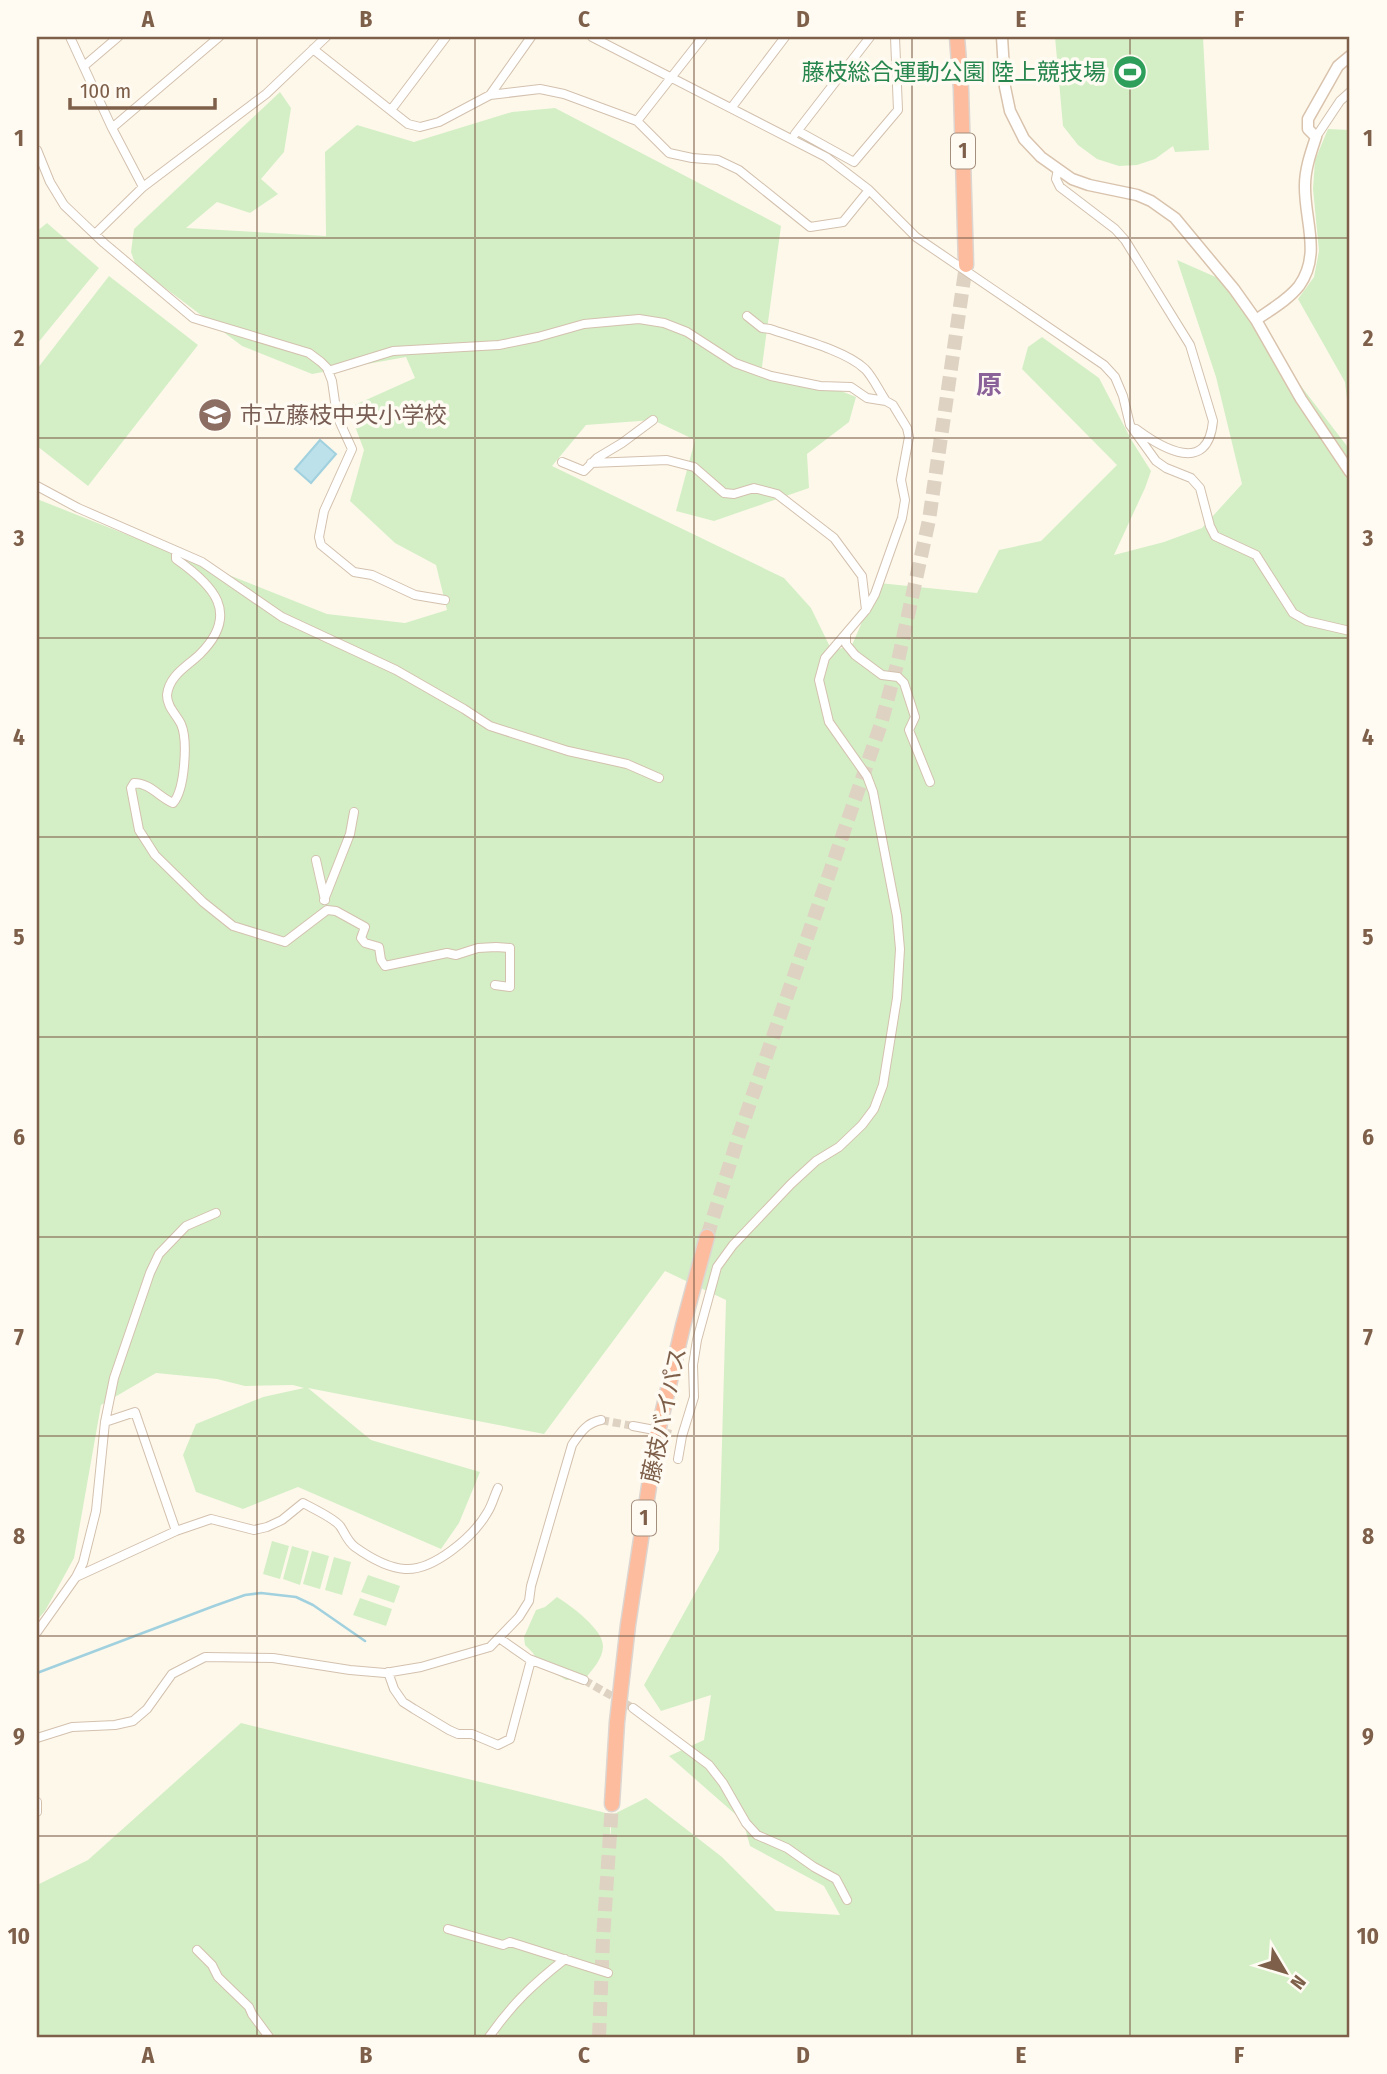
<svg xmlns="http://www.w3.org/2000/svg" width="1387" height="2074" viewBox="0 0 1387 2074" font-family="'Fira Sans Condensed','Noto Sans JP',sans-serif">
<rect width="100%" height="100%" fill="#fef8eb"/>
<!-- green -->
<path fill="#d4efc6" d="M1055,37h148l6,113 -34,2 -2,-6 -18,13 -18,6 -18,1 -22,-7 -19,-14 -15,-19z
M280,92l11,16 -7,44 -23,27 17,15 -28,19 -33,-11 -31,26 140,8 -1,-84 32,-27 57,17 98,-30 43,-4 226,118 -20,148 75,15 20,8 -7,25 -42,32 2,34 -95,33 -38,-10 19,-71 -42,-20 -67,5 -34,41 232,112 27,30 21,43 20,-6 27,-62 98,10 22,-43 42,-9 76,-76 -95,-96 6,-22 14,-10 57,41 33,63 19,30 -6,17 -31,67 50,-13 38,-14 40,-44 -26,-107 -39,-117 41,18 132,172v1587h-848l-8,-7 -5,7h-452v-152l51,-25 153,-137 369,91v27l2,-26 34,-17 76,59 54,54 64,4 -16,-29 -74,-40 -7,-25 -74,-65 35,-16 7,-45 -50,16 -17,-26 75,-135 7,-250 -61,-29 -121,163 -236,-46 63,52 109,32 -21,51 -18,26 -143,-62 -55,22 -47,-17 -13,-37 13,-31 67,-27 41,-9 -11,-3 -48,1 -28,-7 -61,-6 -55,32 -27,153 -29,53 -8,9v-1121l290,115 78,9 42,-13 -11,-45 -41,-22 -45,-42 14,-51 -16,-42 67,-30 -9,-21 -94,17 -70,-28 -106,-80 -5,-14 3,-23z
M1328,129l22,1v295l-5,-43 -47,-83 16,-22 5,-26 -6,-62 2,-29z
M47,223l52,45 -62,76v-113z
M109,276l89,69 -110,141 -51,-40v-77z
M272,1541l17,5 -9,33 -17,-5z
M292,1546l17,5 -9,34 -17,-6z
M312,1551l17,5 -9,33 -17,-5z
M334,1557l17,5 -9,33 -17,-5z
M368,1575l32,11 -6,17 -33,-11z
M557,1597c13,8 46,32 46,49 0,13 -11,24 -19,34h-18l-28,-17 -5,-10 -8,-8 -1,-8 12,-27 9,-3z
M360,1598l32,11 -6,17 -33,-11z"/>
<!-- water -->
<path fill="#bce1eb" stroke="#a1d1de" stroke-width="2" d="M320,440l16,14 -25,29 -16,-14z"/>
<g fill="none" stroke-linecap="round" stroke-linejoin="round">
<!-- stream -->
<path stroke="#a1d1de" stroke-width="2.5" d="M37,1673l177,-67 31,-11 16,-2 35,4 17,8 52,36"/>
<!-- street-tunnel -->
<path stroke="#ded2c3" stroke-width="8" stroke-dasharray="8 4" stroke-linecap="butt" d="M601,1420l32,6
M655,1430l16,4
M584,1680l49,28"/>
<!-- highway-tunnel -->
<path stroke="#ded2c3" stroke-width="14" stroke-dasharray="14 7" stroke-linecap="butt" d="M707,1237l31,-99 143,-414 17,-63 31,-141 37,-255
M599,2037l4,-98 9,-135"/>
<!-- street casing -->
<g stroke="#d3c1ae" stroke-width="10">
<path id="street" d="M70,37l42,91 31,59
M592,37l234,120 43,33 47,47 188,128 11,12 8,19 7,29 26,36 10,7 25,10 9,10 10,38 5,10 41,19 37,58 14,8 43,10
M313,49l95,75 12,3 19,-5 51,-27 50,-6 24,5 73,27 32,32 23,5 26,2 21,10 71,57 33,-5 26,-32
M84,66l34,-29
M490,95l41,-58
M732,107l53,-70
M391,110l55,-73
M637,121l66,-84
M112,128l107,-91
M798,131l56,31 44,-52 -3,-73
M795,134l75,-97
M1316,137l24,-36 10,-9
M37,150l13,32 14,23 40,38 89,75 116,35 12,9 6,6 5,13 5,35 15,33 -28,62 -5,26 2,8 33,27 18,3 43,20 30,5
M1058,169l-2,10 4,8 55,42 10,11 65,105 23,76c-5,54 -50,28 -77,8
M95,234l48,-47 123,-93 60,-57
M747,316l15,12 8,1c26,9 75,21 95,40 8,8 14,22 21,32
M328,371l65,-20 106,-6 39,-8 46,-13 55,-5 25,4 23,9 48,31 36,13 49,10 31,1 16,11 19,3 7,4 14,23 2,9 -8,43 4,20 -3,18 -27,76 -9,16 -41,48 -6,22 10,42 38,54 6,16 24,124 3,33 -3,49 -14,87 -9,24 -12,16 -23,22 -23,14 -25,23 -58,61 -16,22 -20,73 -4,25 1,32 -12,39 -4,23
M562,462l22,9 13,-13 25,-15 31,-23
M591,463l76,-3 27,7 30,26 10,1 20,-6 23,6 57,44 28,38 4,34
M37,486l41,22 124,54 80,55 114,53 68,39 26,17 78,25 59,13 32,14
M176,551v8c37,26 65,54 24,95 -12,12 -31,21 -33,41 0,12 9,19 14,29 7,16 4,66 -8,79 -14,-6 -23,-20 -39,-20l-3,5 8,42 16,25 48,47 30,24 52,16 42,-32 9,1 29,16 -4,11 4,5 14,4 2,13 4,6 62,-13 9,2 22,-7 18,-1 14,1v39l-15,-2
M846,634v10l9,11 27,20 16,2 6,6 11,34 -6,13 21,52
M316,860l9,40
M324,900l26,-66 4,-22
M105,1422l30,-10 41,119
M633,1426l16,3
M76,1577l100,-46 35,-12 43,11 13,-3 15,-7 21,-17c9,5 31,15 37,23 5,7 7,15 15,21 14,10 33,21 50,22 28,2 68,-32 82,-56 5,-7 7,-17 11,-25
M37,1632l39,-55 7,-14 13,-52 9,-89 9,-44 36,-105 9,-19 27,-28 30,-13
M499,1638l30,21 55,21
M388,1672l6,17 9,13 11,7 35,21 9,4h14l26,11 12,-6 21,-79
M633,1708l76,57 14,18 23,40 11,12 30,13 27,19 22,12 11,21
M37,1738l35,-11 43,-2 18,-4 14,-12 25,-35 33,-17 68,1 77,12 35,3 36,-6 69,-20 29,-30 10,-16 2,-15 41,-141c8,-12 14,-22 29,-25
M37,1802v10
M448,1929l55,16 7,-3 98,31
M197,1950l15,15 6,12 31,30 3,7 17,23
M489,2037c23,-33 44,-53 76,-78"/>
</g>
<!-- secondary casing -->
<g stroke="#d9c3ad" stroke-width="13">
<path id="secondary" d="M1002,37l3,50 5,24 14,28 17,18 31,22 17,6 48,10 14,6 24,17 59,71 22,31 45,79 49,73
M1256,320c14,-10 32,-20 43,-34 23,-32 5,-66 6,-101 0,-16 6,-33 11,-48l-8,-8v-10l30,-53 12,-10"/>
</g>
<!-- highway casing -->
<g stroke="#ddd5d0" stroke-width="17">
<path id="highway" d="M957,37l4,52 5,176
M612,1804l5,-82 11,-97 28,-185 27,-114 24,-89"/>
</g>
<!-- street -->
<use href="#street" stroke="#fff" stroke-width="8"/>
<!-- secondary -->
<use href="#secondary" stroke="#fff" stroke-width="10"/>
<!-- highway -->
<use href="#highway" stroke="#fdbc9d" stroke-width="14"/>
</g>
<!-- grid -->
<path fill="none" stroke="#7d5f4a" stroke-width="2" stroke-opacity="0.55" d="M257,37v2000M475,37v2000M694,37v2000M912,37v2000M1130,37v2000M37,238h1313M37,438h1313M37,638h1313M37,837h1313M37,1037h1313M37,1237h1313M37,1436h1313M37,1636h1313M37,1836h1313"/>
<!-- icons -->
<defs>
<g id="stadium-disc" transform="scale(1.75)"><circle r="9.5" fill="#2e9e5b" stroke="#fffbf3"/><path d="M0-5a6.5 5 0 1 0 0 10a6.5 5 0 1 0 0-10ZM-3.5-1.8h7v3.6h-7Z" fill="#fff"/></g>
<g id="school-disc" transform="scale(1.75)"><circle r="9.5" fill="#8d6e63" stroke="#fffbf3"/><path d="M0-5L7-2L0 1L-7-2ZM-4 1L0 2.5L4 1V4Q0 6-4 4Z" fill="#fff"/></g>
</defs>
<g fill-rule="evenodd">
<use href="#stadium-disc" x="1130" y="72"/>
<use href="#school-disc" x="215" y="415"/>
</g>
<g text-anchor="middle" stroke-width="7" stroke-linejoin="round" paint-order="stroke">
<!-- shield labels -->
<g fill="#fffbf3" stroke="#a48e7d" stroke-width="2">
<rect x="951" y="133.5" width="24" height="35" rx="5"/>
<rect x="632" y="1500.5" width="24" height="35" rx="5"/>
</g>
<g font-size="21" font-weight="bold" fill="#7d5f4a">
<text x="963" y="158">1</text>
<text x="644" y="1525">1</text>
</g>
<!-- leisure labels -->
<g font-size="23" fill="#27864d" stroke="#fffbf3" text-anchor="end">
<text x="1106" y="80">藤枝総合運動公園 陸上競技場</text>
</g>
<!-- education labels -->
<g font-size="23" fill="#785e54" stroke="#fffbf3" text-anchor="start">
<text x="240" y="423">市立藤枝中央小学校</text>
</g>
<!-- street labels -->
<g font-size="23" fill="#7d5f4a" stroke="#fffbf3">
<text transform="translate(664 1415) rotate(-78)" y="8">藤枝バイパス</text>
</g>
<!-- quarter labels -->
<g font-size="26" font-weight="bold" fill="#8a6299" stroke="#fffbf3">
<text x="989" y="394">原</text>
</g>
</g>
<!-- border -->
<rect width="1387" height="2074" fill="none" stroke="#fffbf3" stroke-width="77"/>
<!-- north arrow -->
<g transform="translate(1285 1972) rotate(128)" stroke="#fffbf3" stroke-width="5" paint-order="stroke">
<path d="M0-5L12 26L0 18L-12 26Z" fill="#7d5f4a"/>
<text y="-10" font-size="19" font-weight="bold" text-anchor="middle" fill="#7d5f4a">N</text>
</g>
<!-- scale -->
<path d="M70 98v10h145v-10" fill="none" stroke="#7d5f4a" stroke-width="3.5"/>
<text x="80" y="98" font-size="21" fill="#7d5f4a" stroke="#fffbf3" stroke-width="5" paint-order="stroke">100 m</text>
<rect x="38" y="38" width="1310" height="1998" fill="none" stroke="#7d5f4a" stroke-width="2.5"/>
<g font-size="23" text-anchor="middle" font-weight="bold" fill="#7d5f4a">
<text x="148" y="27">A</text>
<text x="366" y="27">B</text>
<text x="584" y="27">C</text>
<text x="803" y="27">D</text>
<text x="1021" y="27">E</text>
<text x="1239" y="27">F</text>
<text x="19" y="146">1</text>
<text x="1368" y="146">1</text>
<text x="19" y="346">2</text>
<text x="1368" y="346">2</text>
<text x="19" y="546">3</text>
<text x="1368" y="546">3</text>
<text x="19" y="745">4</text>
<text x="1368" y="745">4</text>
<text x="19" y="945">5</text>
<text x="1368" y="945">5</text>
<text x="19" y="1145">6</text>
<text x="1368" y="1145">6</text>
<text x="19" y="1345">7</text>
<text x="1368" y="1345">7</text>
<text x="19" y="1544">8</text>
<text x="1368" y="1544">8</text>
<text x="19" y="1744">9</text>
<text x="1368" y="1744">9</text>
<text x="19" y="1944">10</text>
<text x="1368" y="1944">10</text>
<text x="148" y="2063">A</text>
<text x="366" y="2063">B</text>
<text x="584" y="2063">C</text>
<text x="803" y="2063">D</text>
<text x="1021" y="2063">E</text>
<text x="1239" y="2063">F</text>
</g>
</svg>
